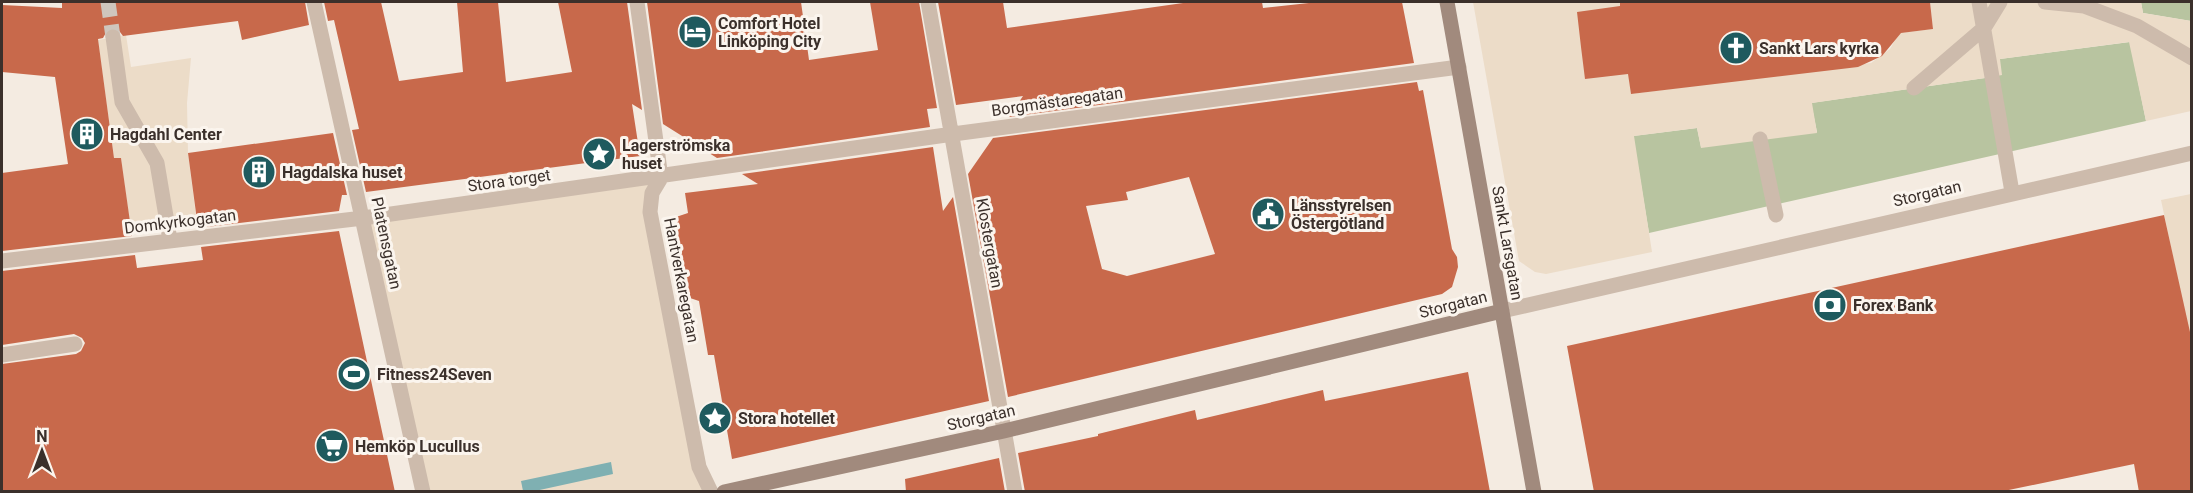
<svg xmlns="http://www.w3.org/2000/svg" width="2193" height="493" viewBox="0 0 2193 493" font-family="Roboto,sans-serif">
<rect width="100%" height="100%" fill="#f4ebe1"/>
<!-- green -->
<path fill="#b8c4a0" d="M2141,2h50v19l-48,-8z
M2130,42l16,79 -497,112 -16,-97 64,-8 4,19 116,-15 -6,-29 181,-26 8,-18z"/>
<!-- plaza -->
<path fill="#ecdcc8" d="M1473,2h147l11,92 240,-31 19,-14 9,-16 34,-4 -3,-27h211l2,11 48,8v90l-45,10 -17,-79 -129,17 2,16 -10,2 -180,26 5,30 -116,15 -4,-20 -63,8 18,116 -106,22 -11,-2 -16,-11z
M126,35l5,32 60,-9 -4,45 1,50 8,63 -66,8 -9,-66h-7l-16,-118z
M661,178l-9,15 59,298h-288l-60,-273z
M2191,194v147l-30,-141z"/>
<!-- water -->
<path fill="#7fb0b2" d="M611,462l2,12 -78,17h-12l-2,-10z"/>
<!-- building -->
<path fill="#c8694b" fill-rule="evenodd" d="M62,2h243l4,23 -67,15 -4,-19 -115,15 -6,-8 -9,1 -5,9 -5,1 16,119h7l11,78 -130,15v-78l66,-9 -13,-87 -53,-5v-67l60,3z
M324,2h57l18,79 64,-9 -6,-70h41l8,80 66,-10 -14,-70h69l15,108 -10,-6 8,52 -274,36 -14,-62 7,-1 -25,-109 -6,1z
M647,2h154l8,58 69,-10 -8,-48h49l18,106 -10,1 3,18 -213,31 -54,-34z
M938,2h65l4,26 183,-26h72l1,6 55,-6h84l12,61 -405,54 14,-21 -67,9z
M1620,2h310l3,27 -32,4 -19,23 -24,11 -227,27 -3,-20 -43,5 -4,-32 -4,-35 43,-6z
M1417,82l2,9 4,-1 29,159 5,8 1,10 -6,20 -10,7 -434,103 -40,-223 25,-36zM1189,177l26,77 -88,22 -25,-7 -16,-63 42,-6 -2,-8z
M333,133l14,62h-5l-3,16 -141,17 -10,-75z
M933,147l10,64 10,-14 36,204 -257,58 -18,-104h-6l-9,-54 -18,-6 -4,-8 -10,-57 6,-12 15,-5 -3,-20 73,-9 -16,-10z
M2164,215l28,126v151h-53l-5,-28 -135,28h-405l-27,-146z
M339,231l56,261h-393v-128l74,-10 5,-3 4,-8 -3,-5 -8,-4 -72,11v-74l133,-16 2,13 66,-8 -2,-13z
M1468,372l22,120h-465l-7,-39 80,-17v-2l97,-24 2,10 126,-30 2,11z
M999,458l6,34h-99l-1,-13z"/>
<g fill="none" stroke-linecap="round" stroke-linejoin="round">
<!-- street-tunnel -->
<path stroke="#cfc6bd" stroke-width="15" stroke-dasharray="15 8" stroke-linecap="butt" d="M108,2l5,35"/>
<!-- lane -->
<path stroke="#cdbbac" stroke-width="15" d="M2,355l73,-11"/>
<!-- street -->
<path stroke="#cdbbac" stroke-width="15" d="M314,2l109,490
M637,2l24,176 -9,15 -2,19 49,255 12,25
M928,2l87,490
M1979,2l33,190
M2045,2l39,4 53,20 55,32
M113,37l9,65 35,61 13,77
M1914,88l70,-60 16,-26
M1760,139l16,76
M2,261l361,-43 590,-84 506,-67
M1502,311l690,-158"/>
<!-- secondary -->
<path stroke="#a18a7d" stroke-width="15" d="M1447,2l87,490
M724,492l280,-61 498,-120"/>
</g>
<!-- icons -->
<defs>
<g id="hotel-disc" transform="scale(1.725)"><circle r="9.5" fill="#1f5a5e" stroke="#fbf5ee"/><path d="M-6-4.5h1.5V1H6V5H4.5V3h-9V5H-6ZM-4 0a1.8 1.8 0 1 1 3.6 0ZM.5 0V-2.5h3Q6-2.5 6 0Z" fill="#fff"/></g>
<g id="church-disc" transform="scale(1.725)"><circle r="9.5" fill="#1f5a5e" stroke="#fbf5ee"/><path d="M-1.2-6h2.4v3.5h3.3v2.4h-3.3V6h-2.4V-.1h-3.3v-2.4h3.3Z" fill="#fff"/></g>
<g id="building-disc" transform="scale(1.725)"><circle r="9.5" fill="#1f5a5e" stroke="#fbf5ee"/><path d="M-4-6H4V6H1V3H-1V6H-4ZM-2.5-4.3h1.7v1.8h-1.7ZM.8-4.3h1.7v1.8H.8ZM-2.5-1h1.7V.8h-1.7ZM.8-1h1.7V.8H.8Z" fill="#fff"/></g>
<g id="sight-disc" transform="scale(1.725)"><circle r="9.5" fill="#1f5a5e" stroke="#fbf5ee"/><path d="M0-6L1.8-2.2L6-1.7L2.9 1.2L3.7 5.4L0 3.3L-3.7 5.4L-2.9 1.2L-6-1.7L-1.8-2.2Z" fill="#fff"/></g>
<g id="civic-disc" transform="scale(1.725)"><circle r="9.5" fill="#1f5a5e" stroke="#fbf5ee"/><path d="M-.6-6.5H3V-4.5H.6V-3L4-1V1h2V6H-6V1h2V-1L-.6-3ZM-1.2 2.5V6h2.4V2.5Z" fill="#fff"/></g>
<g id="bank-disc" transform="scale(1.725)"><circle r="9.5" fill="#1f5a5e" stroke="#fbf5ee"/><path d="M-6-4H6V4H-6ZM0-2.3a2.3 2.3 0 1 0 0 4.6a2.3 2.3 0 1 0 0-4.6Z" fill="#fff"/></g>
<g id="stadium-disc" transform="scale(1.725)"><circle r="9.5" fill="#1f5a5e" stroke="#fbf5ee"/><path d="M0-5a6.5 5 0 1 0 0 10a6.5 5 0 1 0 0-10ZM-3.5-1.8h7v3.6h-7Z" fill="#fff"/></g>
<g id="supermarket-disc" transform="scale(1.725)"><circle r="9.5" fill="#1f5a5e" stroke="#fbf5ee"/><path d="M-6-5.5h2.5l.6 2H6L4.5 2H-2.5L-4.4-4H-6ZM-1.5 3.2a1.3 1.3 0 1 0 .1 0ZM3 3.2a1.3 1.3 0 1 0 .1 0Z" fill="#fff"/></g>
</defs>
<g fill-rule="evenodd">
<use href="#hotel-disc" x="695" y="32"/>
<use href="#church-disc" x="1736" y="48"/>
<use href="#building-disc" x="87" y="134"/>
<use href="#sight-disc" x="599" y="154"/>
<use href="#building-disc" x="259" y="172"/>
<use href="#civic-disc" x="1268" y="214"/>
<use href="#bank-disc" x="1830" y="305"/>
<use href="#stadium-disc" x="354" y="374"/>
<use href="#sight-disc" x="715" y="418"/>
<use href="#supermarket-disc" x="332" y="446"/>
</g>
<g text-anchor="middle" stroke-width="6" stroke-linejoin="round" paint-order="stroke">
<!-- poi labels -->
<g font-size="16" font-weight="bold" fill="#3b302b" stroke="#fbf5ee" text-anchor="start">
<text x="718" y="29">Comfort Hotel<tspan x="718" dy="18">Linköping City</tspan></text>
<text x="1759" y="54">Sankt Lars kyrka</text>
<text x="110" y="140">Hagdahl Center</text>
<text x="622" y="151">Lagerströmska<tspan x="622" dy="18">huset</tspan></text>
<text x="282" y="178">Hagdalska huset</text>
<text x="1291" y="211">Länsstyrelsen<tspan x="1291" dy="18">Östergötland</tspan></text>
<text x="1853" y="311">Forex Bank</text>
<text x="377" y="380">Fitness24Seven</text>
<text x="738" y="424">Stora hotellet</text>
<text x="355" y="452">Hemköp Lucullus</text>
</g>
<!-- street labels -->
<g font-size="16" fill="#3b302b" stroke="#fbf5ee">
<text transform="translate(1057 101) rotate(-8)" y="6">Borgmästaregatan</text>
<text transform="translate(509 180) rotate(-8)" y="6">Stora torget</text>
<text transform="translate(1927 193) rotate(-13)" y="6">Storgatan</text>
<text transform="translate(180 221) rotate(-7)" y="6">Domkyrkogatan</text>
<text transform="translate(387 243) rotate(78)" y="6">Platensgatan</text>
<text transform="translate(990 243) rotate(80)" y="6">Klostergatan</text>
<text transform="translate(1508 243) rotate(80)" y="6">Sankt Larsgatan</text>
<text transform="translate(682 280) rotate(79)" y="6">Hantverkaregatan</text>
<text transform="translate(1453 304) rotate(-14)" y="6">Storgatan</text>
<text transform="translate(981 417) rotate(-13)" y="6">Storgatan</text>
</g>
</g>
<!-- border -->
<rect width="2193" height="493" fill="none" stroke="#3b302b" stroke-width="6"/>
<!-- north arrow -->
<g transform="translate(42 451)" stroke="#fbf5ee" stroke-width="4.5" paint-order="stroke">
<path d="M0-4.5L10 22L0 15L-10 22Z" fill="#3b302b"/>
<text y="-9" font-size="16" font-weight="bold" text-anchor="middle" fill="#3b302b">N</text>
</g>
</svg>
